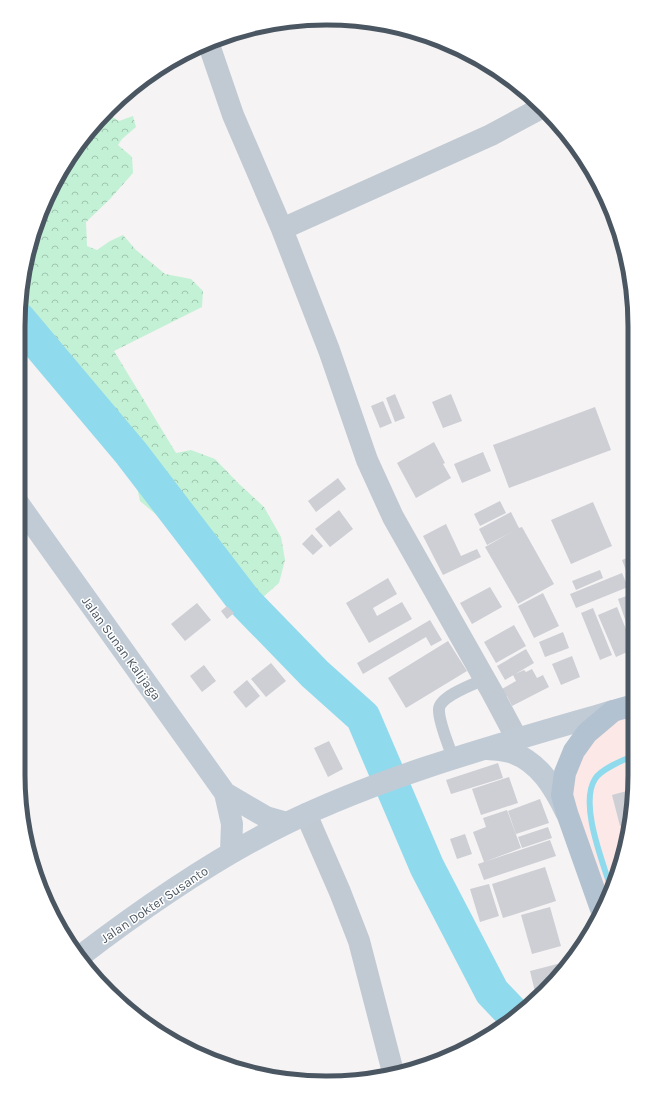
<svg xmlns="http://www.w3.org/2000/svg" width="653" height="1101" viewBox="0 0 653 1101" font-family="Karla,sans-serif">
<defs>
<pattern id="forest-crowns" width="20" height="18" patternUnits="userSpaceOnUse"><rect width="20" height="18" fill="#c3f1d5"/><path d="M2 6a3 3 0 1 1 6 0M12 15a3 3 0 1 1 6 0" fill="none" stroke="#a0c6b0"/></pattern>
</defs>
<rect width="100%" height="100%" fill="#f5f3f3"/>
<!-- medical -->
<path fill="#fce8e6" d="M634,706v89l-15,79 -18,35 -36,-136 9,-22z"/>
<!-- forest -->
<path fill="url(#forest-crowns)" d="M111,106l-2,9 10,6 14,-5 3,11 -14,12 -4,6 14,12 1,16 -23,26 -24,23 1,24 10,4 13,-9 13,-6 13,15 29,24 26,5 12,12 -1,16 -88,44 62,102 15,-3 24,9 23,24 26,24 17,30 4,23 -6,23 -34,30 -74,-86 -31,-26 -15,-69 -42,-53 -64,-39v-34l15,-79 36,-72z"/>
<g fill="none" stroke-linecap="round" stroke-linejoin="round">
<!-- stream -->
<path stroke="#90daee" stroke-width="6" d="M611,889c-8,-27 -32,-85 -16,-110 5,-9 29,-20 39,-23"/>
<!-- river -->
<path stroke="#90daee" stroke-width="35" d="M19,320l112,133 114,149 70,72 48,43 64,150 65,125 24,25"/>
</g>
<!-- building -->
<path fill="#cdcfd5" d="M395,394l10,24 -10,4 -9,-24z
M451,394l11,27 -19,7 -11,-26z
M383,401l9,22 -12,5 -9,-22z
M595,407l16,43 -102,38 -16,-43z
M434,442l11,21 -2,1 8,14 -35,20 -19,-35z
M483,452l8,19 -29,12 -8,-19z
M338,478l8,11 -30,23 -8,-11z
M500,501l6,12 -26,13 -6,-12z
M593,502l19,44 -41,18 -20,-44z
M339,510l14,19 -23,18 -15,-18z
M511,512l8,16 3,-1 32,57 -36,20 -33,-57 27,-15 -25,13 -8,-16z
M446,524l15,32 16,-7 4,8 -38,18 -20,-39z
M312,534l11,12 -10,9 -11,-11z
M634,555v21l-5,2 -7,-18z
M600,570l3,8 -27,12 -4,-9z
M622,573l6,14 -52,21 -6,-14z
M388,578l9,16 -24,14 4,8 25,-14 10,17 -43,24 -23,-40z
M490,587l12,20 -30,17 -12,-21z
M543,593l16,33 -25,12 -16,-32z
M632,594l2,6v45l-16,-46z
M197,603l14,17 -26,21 -14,-17z
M227,606l7,7 -7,6 -6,-8z
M617,607l17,42 -18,8 -18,-42z
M593,608l19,47 -12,5 -19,-47z
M430,620l12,20 -11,6 -5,-9 -63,37 -6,-11z
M514,625l12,21 -30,17 -12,-21z
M563,632l6,16 -24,9 -6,-15z
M448,641l19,30 -61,37 -18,-30z
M526,649l8,14 -29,17 -8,-14z
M572,656l8,21 -19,8 -9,-21z
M271,663l15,18 -20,16 -15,-18z
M204,665l12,16 -14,11 -12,-16z
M532,669l5,9 6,-3 6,12 -37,19 -5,-10 -3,2 -4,-8 16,-9 -3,-6 11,-5 2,2z
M247,680l13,16 -14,12 -13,-16z
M329,741l14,28 -15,8 -14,-29z
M498,763l5,15 -52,16 -5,-14z
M509,777l9,26 -37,12 -9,-26z
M634,789l-6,35 -8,2 -8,-31z
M540,799l9,24 -33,11 -8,-23z
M507,810l14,38 -37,14 -11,-30 13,-5 -3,-9z
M548,827l4,11 -30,10 -4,-11z
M465,834l7,20 -15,5 -7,-20z
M550,840l6,16 -72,24 -6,-16z
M545,867l11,34 -53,17 -11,-34z
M489,884l10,32 -19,6 -10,-33z
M550,907l11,39 -29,8 -11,-39z
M569,961l-33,35 -6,-25z"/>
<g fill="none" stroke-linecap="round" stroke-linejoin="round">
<!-- service -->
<path stroke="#c1cad2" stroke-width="12" d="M453,758c-4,-12 -15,-37 -14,-49 1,-13 35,-25 46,-30"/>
<!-- minor -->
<path stroke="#c1cad2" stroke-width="22" d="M208,42l25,73 49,114 47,121 38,110 26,57 99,175 25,47
M282,229l209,-94 50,-27
M306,814l34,78 19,49 34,131"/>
<!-- secondary -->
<path stroke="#c1cbd6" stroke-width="22" d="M18,503l207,290 7,31 -1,28
M488,749c8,1 17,1 25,4 27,10 41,35 53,59
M225,793l41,24 21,6
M79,957c64,-49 136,-99 208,-134 103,-50 217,-80 326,-112"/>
<!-- primary -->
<path stroke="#b3c2d1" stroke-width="22" d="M601,909l-34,-96 -5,-18 3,-22 9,-22 13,-18 26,-22 21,-6"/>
</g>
<g text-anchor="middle" stroke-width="3" stroke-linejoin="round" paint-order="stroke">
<!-- street labels -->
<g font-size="13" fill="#4a5661" stroke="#fff">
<text transform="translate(122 648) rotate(54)" y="5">Jalan Sunan Kalijaga</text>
<text transform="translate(154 904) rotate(-34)" y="5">Jalan Dokter Susanto</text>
</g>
</g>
<!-- crop -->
<path d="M0 0H653V1101H0ZM326 25H327A301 301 0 0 1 628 326V775A301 301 0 0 1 327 1076H326A301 301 0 0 1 25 775V326A301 301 0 0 1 326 25Z" fill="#fff" fill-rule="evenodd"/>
<path fill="none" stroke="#4a5661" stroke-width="5" d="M326 25H327A301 301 0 0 1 628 326V775A301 301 0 0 1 327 1076H326A301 301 0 0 1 25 775V326A301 301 0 0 1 326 25Z"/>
</svg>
